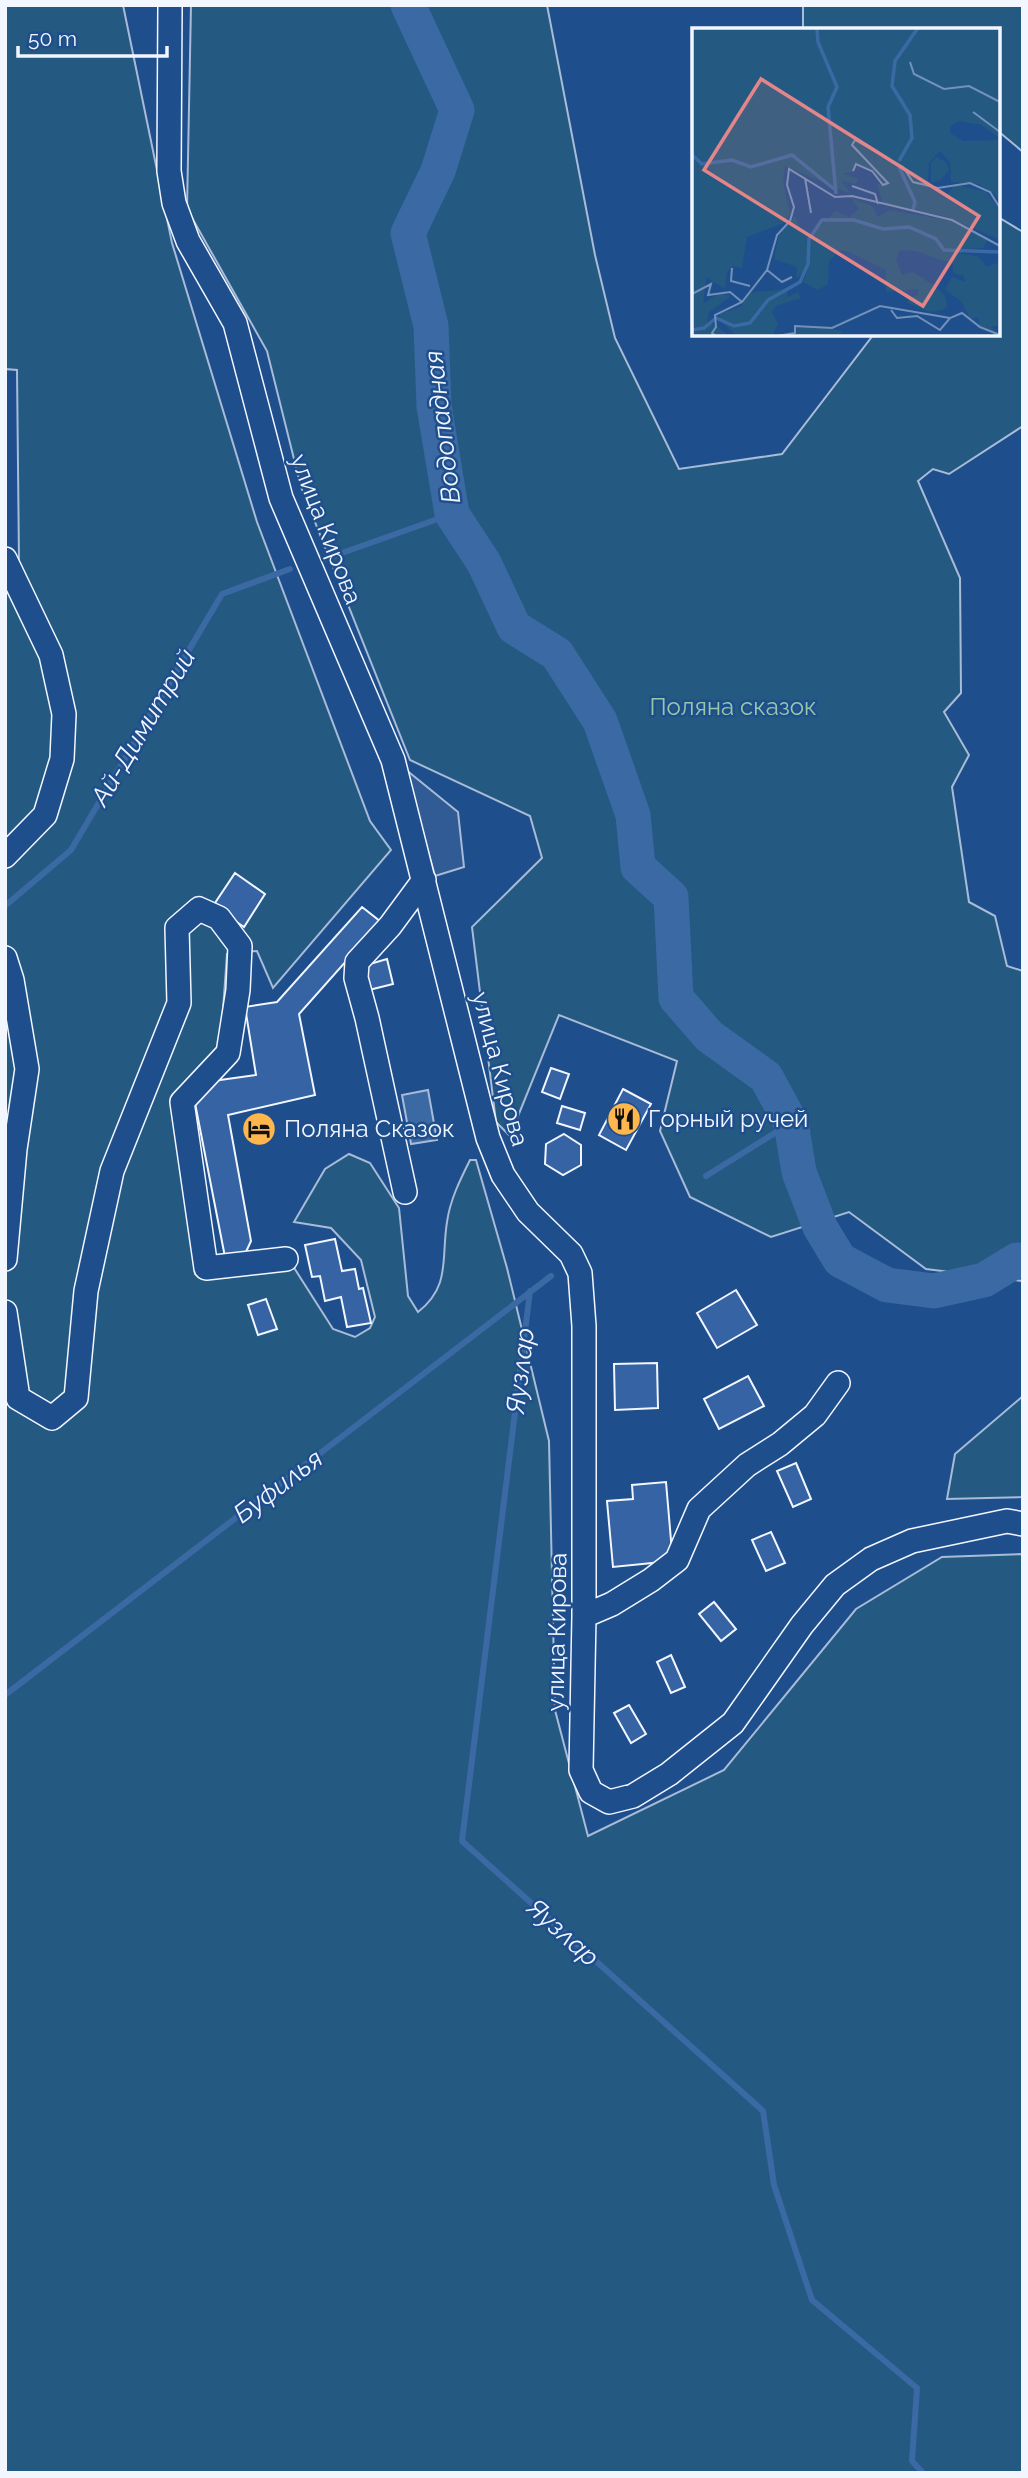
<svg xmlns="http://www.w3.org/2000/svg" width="1028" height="2478" viewBox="0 0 1028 2478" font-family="Raleway,sans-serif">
<rect width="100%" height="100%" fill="#1f4e8c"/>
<!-- green -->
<path fill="#245a82" stroke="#a8bbd7" stroke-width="2" d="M5,5h118l49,238 85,279 113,299 21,29 -118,138 -16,-37 -30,3 -7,98 -45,49 20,173 96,-11 42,66 22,8 15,-9 5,-11 -14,-57 -30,-32 -37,-6 31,-53 24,-15 21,9 29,45 9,88 10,16c33,-26 23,-53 29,-90 3,-22 13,-42 23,-62h6l31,108 42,173 6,269 33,126 136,-66 132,-161 86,-52 81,-3v919h-1018v-1897l14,-15 -2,-191 -12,-1z
M191,5h356l48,250 20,83 64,131 103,-15 92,-120h124v-117l25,15v194l-74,48 -16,-5 -15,12 42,97 1,115 -17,19 25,43 -17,32 17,115 26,14 12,50 16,5v310l-97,-12 -77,-57 -78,25 -81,-40 -30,-66 17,-70 -118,-46 -49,121 -14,-14 -24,-195 70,-69 -12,-42 -120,-56 -109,-273 -34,-136 -80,-142z
M803,5h220v147l-25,-21v-101h-195z
M1023,1396v101l-76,2 8,-45z"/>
<!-- parking -->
<path fill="#305b95" stroke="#a8bbd7" stroke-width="2" d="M405,769l53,43 6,55 -29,9z"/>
<!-- water -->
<path fill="#3b69a3" stroke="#a8bbd7" stroke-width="2" d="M428,1090l9,50 -26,4 -9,-49z"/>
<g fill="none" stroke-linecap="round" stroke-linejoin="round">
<!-- stream -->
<path stroke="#3b69a3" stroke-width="6" d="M325,559l127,-45
M6,905l65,-55 151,-256 68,-25
M706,1176l85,-53
M530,1291l-68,550 301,270 11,74 38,115 105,88 -5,73 11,12
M5,1695l546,-419"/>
<!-- river -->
<path stroke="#3b69a3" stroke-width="35" d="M408,5l49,105 -19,61 -30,62 23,93 3,80 18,108 32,49 30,64 43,27 43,67 33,94 5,52 33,30 5,101 33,38 57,41 25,46 8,49 21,55 20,33 47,25 47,6 50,-11 33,-20 6,1"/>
</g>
<!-- building -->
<path fill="#3563a3" stroke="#f2f6ff" stroke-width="2" d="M235,873l30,21 -21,33 -31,-21z
M362,907l19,15 -82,92 16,81 -87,20 23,126 -6,13 -20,3 -31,-159 12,-16 50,-7 -11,-68 32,-5z
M387,959l6,25 -24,6 -6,-24z
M551,1068l18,6 -9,25 -18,-7z
M623,1089l28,15 -25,46 -27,-15z
M562,1106l23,7 -5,17 -23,-7z
M564,1134l17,11v20l-18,10 -18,-11 1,-20z
M335,1239l7,32 13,-2 4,20 4,-1 8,35 -24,4 -6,-30 -16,4 -5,-25 -8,1 -7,-32z
M736,1290l21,35 -40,23 -20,-35z
M266,1299l11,30 -19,6 -10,-30z
M657,1363l1,45 -43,2 -1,-46z
M748,1376l16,30 -45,23 -15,-30z
M796,1463l15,36 -18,8 -16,-36z
M666,1482l6,70 -10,10 -49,5 -6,-66 26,-2 -1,-14z
M771,1532l14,31 -19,8 -14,-31z
M714,1602l22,27 -15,12 -22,-27z
M671,1655l14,32 -14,6 -14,-31z
M629,1705l17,29 -15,9 -17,-30z"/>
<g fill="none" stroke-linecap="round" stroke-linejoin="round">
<!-- minor casing -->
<g stroke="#f2f6ff" stroke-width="26">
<path id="minor" d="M170,5l-1,166 5,32 14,38 47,82 46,175 112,262 95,378 15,37 25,37 43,42 9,19 4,53v290l-3,154 10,22 18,10 24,-6 36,-22 64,-51 69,-98 33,-40 36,-26 41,-18 95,-20 16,3
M5,559l46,96 13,59 -2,45 -17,56 -40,41
M5,958l7,22 15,89 -12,80 -10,110
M405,1192l-38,-174 -11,-40 1,-16 33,-36 34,-46
M5,1312l13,86 34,20 24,-20 10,-107 26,-120 67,-168 -2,-75 22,-19 20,9 21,28 -2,44 -10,63 -46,49 24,166 80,-9
M584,1616l28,-12 39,-24 26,-20 22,-51 48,-44 33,-21 35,-29 23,-32"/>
</g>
<!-- minor -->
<use href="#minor" stroke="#1f4e8c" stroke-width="23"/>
</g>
<!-- icons -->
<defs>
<g id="restaurant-disc" transform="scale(1.75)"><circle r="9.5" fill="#ffb74d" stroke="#1f4e8c"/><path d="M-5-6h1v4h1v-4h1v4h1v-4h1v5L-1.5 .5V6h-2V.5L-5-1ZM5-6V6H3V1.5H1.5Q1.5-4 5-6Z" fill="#111"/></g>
<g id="hotel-disc" transform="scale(1.75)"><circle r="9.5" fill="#ffb74d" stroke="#1f4e8c"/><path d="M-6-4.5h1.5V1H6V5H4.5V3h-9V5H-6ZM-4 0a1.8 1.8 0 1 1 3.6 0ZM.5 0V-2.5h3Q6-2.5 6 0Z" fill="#111"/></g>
</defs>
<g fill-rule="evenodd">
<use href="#restaurant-disc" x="624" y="1119"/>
<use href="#hotel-disc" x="259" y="1129"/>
</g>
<g text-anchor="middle" stroke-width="5" stroke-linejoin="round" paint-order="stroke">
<!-- street labels -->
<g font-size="24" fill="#f2f6ff" stroke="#1f4e8c">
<text transform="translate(326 529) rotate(69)" y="8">улица Кирова</text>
<text transform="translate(500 1069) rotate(75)" y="8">улица Кирова</text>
<text transform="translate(557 1632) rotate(-89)" y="8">улица Кирова</text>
</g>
<!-- park labels -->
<g font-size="24" fill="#97c8a6" stroke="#1f4e8c">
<text x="733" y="715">Поляна сказок</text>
</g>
<!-- poi labels -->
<g font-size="24" fill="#f2f6ff" stroke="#1f4e8c" text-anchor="start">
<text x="648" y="1127">Горный ручей</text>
<text x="284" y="1137">Поляна Сказок</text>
</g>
<!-- water labels -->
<g font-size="26" font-style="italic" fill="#f2f6ff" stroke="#1f4e8c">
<text transform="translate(442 427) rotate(-97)" y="9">Водопадная</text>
<text transform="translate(143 727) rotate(-59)" y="9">Ай-Димитрий</text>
<text transform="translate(520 1371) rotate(-83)" y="9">Яузлар</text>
<text transform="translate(278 1486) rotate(-37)" y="9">Буфилья</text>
<text transform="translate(563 1932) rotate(42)" y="9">Яузлар</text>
</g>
</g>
<!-- overview -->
<g transform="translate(692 28)">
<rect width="308" height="308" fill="#1f4e8c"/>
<path d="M0,0h308v110l-19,-13 -23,-4 -8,6v6l13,8 36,-1 1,64 -3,-8 -18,-12 -28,-2 -1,-20 -10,-11 -11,12 -1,18 1,5 17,11 9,-13 31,8 14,18v30l-52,-23 -65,-14 -6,-18 6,-2 -10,-13 -16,-7 -5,9 -10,1 16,6 -2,5 -15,-4 10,14 -66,-28 -2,16 7,31 -6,10 -37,14 -5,31 -9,-2 -6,6 -2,17 -19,-12 -3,27 16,-11 12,3 -22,16 -2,12 9,1 12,11h-36zM244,129l10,5 3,8 -8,10 -10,3v-19zM159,170l21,8 6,11 12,-7 61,11 37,18 -5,9 -22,1v5l17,2 9,11 13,-5v63l-9,2 7,6 -19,-8v-7h-9l-9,-17 -16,-11 7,-13 13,5 -1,-6 -11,-3v-9l-37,-13 -16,-1 -4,10 6,15 11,-3 23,15 9,9 2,10 -4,4 -13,2 -22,-9v-5l10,-3v-6l-32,3v-22l-39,-19h-8l-10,10 -1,23 -10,6 -15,-8 5,-12 -12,8 1,-11 -23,-8 5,-24 16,-19 6,16 9,4 26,-25 13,6 10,-8zM95,261l1,8 10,-5 3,6 -25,8 -4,6 6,12 -6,12h-35l-18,-16 1,-6 22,-8 5,-13zM127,298l23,5 -4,5h-59l17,-2 1,-7z" fill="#245a82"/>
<path fill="none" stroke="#3b69a3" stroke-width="3.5" d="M125,0l1,14 19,45 -9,20 8,87M0,127l10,9 30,-4 19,7 41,-12 42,34M207,133l13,-23 -2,-23 -18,-29 3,-25 23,-33M207,139l16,35 -2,8M0,302l12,-2 12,-10 18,8 16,-3 18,-23 32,-18 8,-18 1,-25 13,-19h32l29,9 26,-2 27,12 8,11 56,2"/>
<path fill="none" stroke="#7391ba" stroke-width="2" d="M218,34l4,12 30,15 25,-3 31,16M281,84l27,20M161,143l3,-7 16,7 11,14 5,-2 -36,-38 3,-5 48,27 10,15 25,6 32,-5 20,9 10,16M113,150l6,35M160,158l23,8 3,10M40,240l-1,13 19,5M75,242l15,12 10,-5M0,266l19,-10 -3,11 22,-3 12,10M199,282l6,8 20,-2 23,14 10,-12 12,-5 18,14 20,8M24,308l-4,-3 4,-6 -1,-12 27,-13 25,-32 10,-35 13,-14 4,-14 -7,-22 2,-16 46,28 17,-1 100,24 48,26M85,308l18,-3v-7l37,2 48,-22 70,12"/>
<path fill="#e38589" fill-opacity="0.15" stroke="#e38589" stroke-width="3.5" d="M69,51l218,137 -56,90 -219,-136z"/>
<rect width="308" height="308" fill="none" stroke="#f2f6ff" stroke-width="3.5"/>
</g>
<!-- border -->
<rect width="1028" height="2478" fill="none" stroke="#f2f6ff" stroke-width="14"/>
<!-- scale -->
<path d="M18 46v10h149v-10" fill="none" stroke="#f2f6ff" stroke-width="3.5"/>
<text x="28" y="46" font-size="21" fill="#f2f6ff" stroke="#1f4e8c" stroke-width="5" paint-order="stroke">50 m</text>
</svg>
